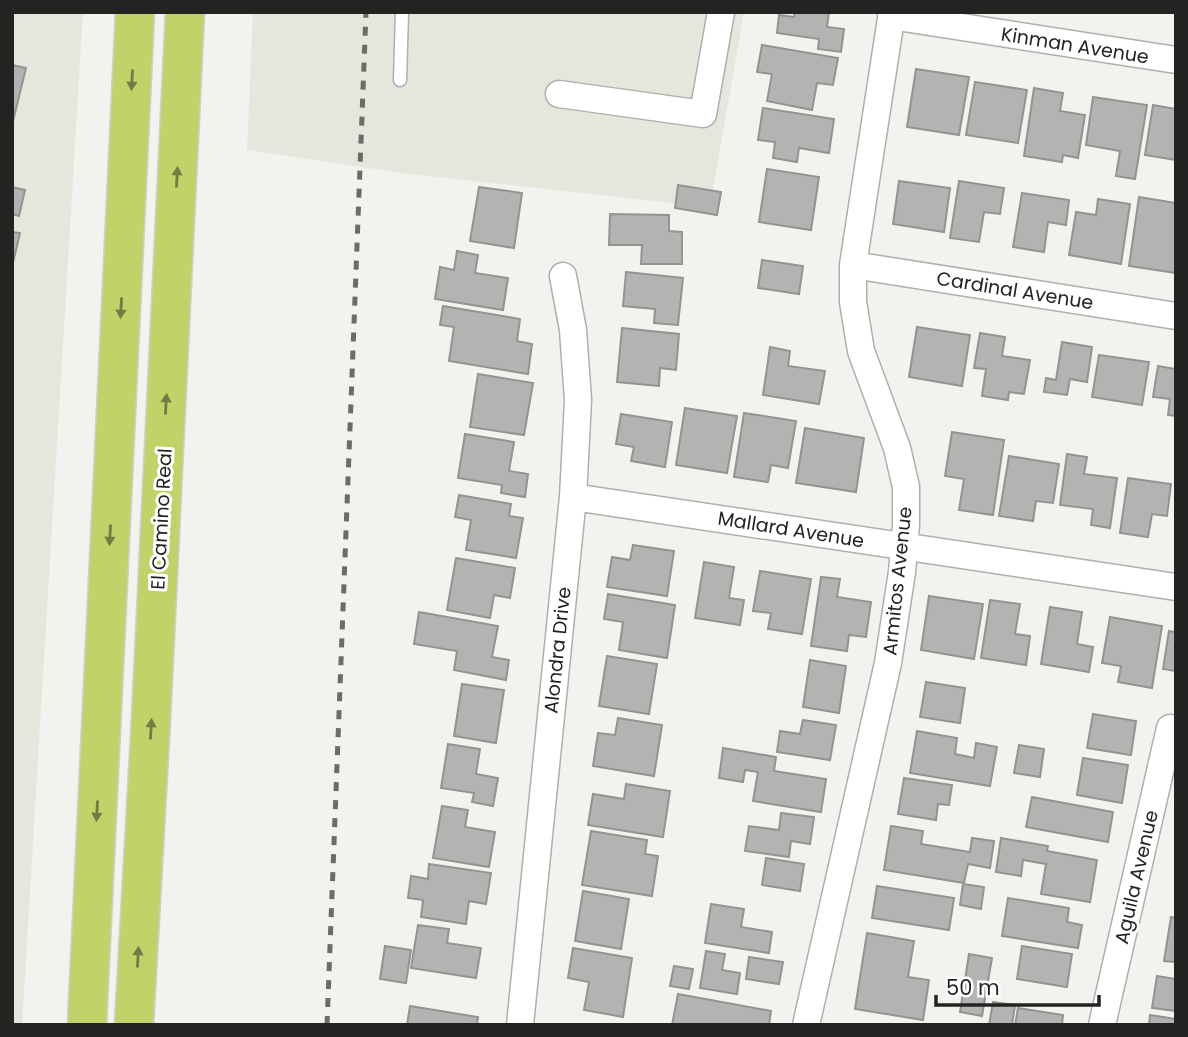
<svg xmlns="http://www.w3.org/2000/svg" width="1188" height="1037" viewBox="0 0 1188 1037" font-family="Poppins,sans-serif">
<rect width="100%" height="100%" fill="#f2f3ef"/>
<!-- built -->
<path fill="#e5e7dd" d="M12,12h71l-61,1013h-10z
M253,12h491l-34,195 -301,-33 -162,-24z"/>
<!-- building -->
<path fill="#b3b4b1" stroke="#939491" stroke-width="2" d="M795,12h34l-2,15 17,2 -3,23 -23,-3 1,-10 -42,-6 2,-18 15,2z
M762,45l76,13 -5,27 -16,-2 -5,27 -45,-9 5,-27 -15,-2z
M12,65l14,3 -14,57z
M916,69l53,8 -10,58 -52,-8z
M975,82l52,8 -9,53 -52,-8z
M1034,88l29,5 -3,18 25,4 -7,43 -15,-3 -1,7 -38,-6z
M1093,97l54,8 -12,74 -19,-3 4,-25 -34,-6z
M1153,105l23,4v51l-31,-5z
M763,108l71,11 -5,34 -30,-5 -2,14 -24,-4 2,-16 -17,-2z
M767,169l52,8 -8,53 -52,-8z
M899,181l51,7 -6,44 -51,-8z
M959,181l45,7 -4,26 -16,-2 -5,30 -29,-4z
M678,185l43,7 -4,23 -42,-7z
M12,187l13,3 -6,26 -7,-2z
M479,187l43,6 -8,55 -44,-7z
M1022,193l47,7 -3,25 -18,-3 -4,30 -31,-5z
M1139,197l37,6v70l-47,-7z
M1098,199l32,5 -9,60 -52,-9 7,-43 20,3z
M610,214l59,1v16l13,1v32h-41l1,-19h-33z
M12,232l8,1 -8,34z
M457,251l21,4 -3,18 33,5 -5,32 -68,-11 5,-32 14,3z
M762,260l41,6 -4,28 -41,-6z
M626,272l57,6 -5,47 -24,-2 1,-14 -32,-3z
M443,306l77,13 -3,22 15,3 -4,30 -79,-13 5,-34 -14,-2z
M917,327l53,8 -8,51 -53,-9z
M622,328l57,6 -3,36 -16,-2 -1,18 -42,-4z
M980,333l25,4 -3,19 28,4 -6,34 -15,-2 -1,8 -26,-4 4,-27 -12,-1z
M1062,342l30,5 -5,35 -17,-3 -3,16 -23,-3 2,-14 10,2z
M770,347l20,4 -2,15 37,5 -6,33 -56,-9z
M1099,355l50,7 -7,43 -50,-8z
M1158,366l18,3v47l-8,-1 2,-16 -17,-2z
M478,374l55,9 -9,52 -54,-8z
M685,408l52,8 -10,57 -51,-8z
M744,413l52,8 -8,47 -17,-3 -3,17 -34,-5z
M621,414l51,8 -7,45 -34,-6 3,-14 -18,-3z
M805,428l59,10 -8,54 -60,-9z
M952,432l52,8 -11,75 -34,-5 5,-31 -19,-3z
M465,434l49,8 -5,29 19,3 -3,23 -24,-4 1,-8 -44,-7z
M1067,454l20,3 -3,17 33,4 -7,50 -19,-3 2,-16 -33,-4z
M1009,456l50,8 -6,39 -17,-2 -3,20 -34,-5z
M1128,478l43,6 -4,32 -15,-2 -4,23 -28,-4z
M459,495l52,9 -2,12 14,2 -7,40 -50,-8 5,-30 -16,-3z
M633,545l41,6 -7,45 -60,-9 5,-30 18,3z
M456,558l59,10 -5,30 -16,-3 -4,23 -43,-8z
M704,562l30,5 -5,31 15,2 -4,25 -45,-7z
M760,571l51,8 -9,55 -34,-5 3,-16 -18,-2z
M821,577l19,2 -3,18 34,5 -5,35 -17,-2 -2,16 -36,-5z
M608,594l67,11 -8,53 -48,-8 4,-28 -19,-3z
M929,596l54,8 -9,55 -53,-9z
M990,600l30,4 -5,30 15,2 -4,29 -45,-7z
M1050,607l32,5 -5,32 16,3 -4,25 -48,-8z
M419,612l79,14 -6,31 17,3 -3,20 -52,-10 3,-19 -43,-7z
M1110,617l52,9 -10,62 -34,-6 3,-16 -19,-3z
M1169,631l7,1v39l-13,-2z
M607,656l50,8 -8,50 -50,-8z
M810,660l36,6 -7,47 -36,-6z
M926,682l39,6 -5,35 -40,-6z
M462,684l42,6 -8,53 -42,-7z
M1093,714l43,7 -5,34 -44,-7z
M618,718l44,7 -8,51 -61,-10 5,-33 17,2z
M803,720l33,5 -6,35 -53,-8 3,-21 20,3z
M917,731l40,7 -2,16 19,4 2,-15 21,4 -7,39 -80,-13z
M448,744l32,5 -4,25 22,4 -5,28 -21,-4 2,-9 -33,-5z
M1019,745l25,4 -4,28 -26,-4z
M723,748l53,9 -2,14 52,8 -5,33 -68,-11 5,-29 -13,-2 -2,12 -24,-4z
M1083,758l45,7 -6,38 -45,-8z
M904,778l48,7 -3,20 -11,-1 -2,16 -38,-6z
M626,784l44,7 -7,46 -75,-12 5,-31 31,5z
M1032,797l81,15 -5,30 -82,-15z
M442,806l26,4 -3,17 30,5 -6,35 -56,-9z
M781,813l33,4 -4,27 -19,-3 -2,16 -44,-6 4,-25 30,4z
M891,826l32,5 -2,13 49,8 2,-14 22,3 -4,27 -22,-4 -4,19 -80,-13z
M591,831l56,9 -2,14 13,2 -6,40 -70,-11z
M1001,838l47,8 -1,5 50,9 -7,42 -49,-8 5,-30 -23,-4 -2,16 -25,-4z
M766,858l38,6 -4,27 -38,-6z
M429,864l62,9 -5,31 -17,-3 -3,23 -45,-7 2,-17 -15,-2 3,-22 17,3z
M963,884l21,3 -3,22 -21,-4z
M877,886l77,12 -5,32 -77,-12z
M583,891l46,8 -8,50 -46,-8z
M1008,898l61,10 -2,14 15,3 -4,23 -76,-12z
M711,904l33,5 -3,18 31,5 -3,21 -64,-10z
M1171,917l5,1v44l-12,-1z
M418,925l31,4 -2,14 34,5 -5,30 -65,-10z
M867,933l47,8 -6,36 21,3 -6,40 -68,-11z
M385,946l26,4 -5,33 -26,-4z
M1022,946l50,8 -5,33 -50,-8z
M573,948l59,10 -9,59 -39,-7 5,-28 -21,-4z
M706,951l19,3 -3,16 18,3 -3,21 -37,-6z
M969,954l23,4 -10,58 -22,-4z
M749,957l34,5 -4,22 -33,-5z
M674,966l19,3 -4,20 -19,-3z
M1157,976l19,3v32l-24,-3z
M678,994l93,17 -2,14h-97z
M993,1002l22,3 -3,20h-23z
M410,1006l68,11 -1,8h-70z
M1018,1008l45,7 -1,10h-47z
M1150,1015l26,4v6h-27z"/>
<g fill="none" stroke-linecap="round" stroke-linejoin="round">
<!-- lane casing -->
<g stroke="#afafac" stroke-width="15">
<path id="lane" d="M400,80l2,-68"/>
</g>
<!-- street casing -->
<g stroke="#afafac" stroke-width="29">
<path id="street" d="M891,16l285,44
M559,94l144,20 18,-102
M853,265l323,51
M573,497l603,90
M520,1025l53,-528 5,-97 -5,-70 -10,-54
M806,1025l82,-362 14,-91 4,-47v-38l-9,-39 -36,-97 -8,-49v-37l39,-253
M1102,1025l68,-297"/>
</g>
<!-- highway casing -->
<g stroke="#cfcfce" stroke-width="41">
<path id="highway" d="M87,1025l48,-1013
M134,1025l17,-306 34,-707"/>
</g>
<!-- lane -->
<use href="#lane" stroke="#fff" stroke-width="12"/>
<!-- street -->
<use href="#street" stroke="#fff" stroke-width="26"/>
<!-- highway -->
<use href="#highway" stroke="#bfd368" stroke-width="38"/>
<!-- rail -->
<path stroke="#6b6b69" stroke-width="5" stroke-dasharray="9 9" stroke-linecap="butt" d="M327,1025l39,-1013"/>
</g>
<!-- one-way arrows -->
<defs><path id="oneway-solid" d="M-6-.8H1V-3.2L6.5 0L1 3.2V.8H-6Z" transform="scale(1.75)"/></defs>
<g fill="#717b45">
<use href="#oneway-solid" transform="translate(132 80) rotate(93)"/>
<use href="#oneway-solid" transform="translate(177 177) rotate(-87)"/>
<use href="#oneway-solid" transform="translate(121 308) rotate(93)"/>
<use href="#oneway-solid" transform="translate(166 404) rotate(-87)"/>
<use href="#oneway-solid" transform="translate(110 535) rotate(93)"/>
<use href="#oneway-solid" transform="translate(151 729) rotate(-87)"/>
<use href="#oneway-solid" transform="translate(97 811) rotate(93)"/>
<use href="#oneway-solid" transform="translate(138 957) rotate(-87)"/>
</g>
<g text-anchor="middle" stroke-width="6" stroke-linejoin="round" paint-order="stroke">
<!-- street labels -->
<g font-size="19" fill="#232322" stroke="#fff">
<text transform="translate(1075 45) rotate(9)" y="7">Kinman Avenue</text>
<text transform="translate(1015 290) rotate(9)" y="7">Cardinal Avenue</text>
<text transform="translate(161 519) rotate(-87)" y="7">El Camino Real</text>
<text transform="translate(791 529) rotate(9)" y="7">Mallard Avenue</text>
<text transform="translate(897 581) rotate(-84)" y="7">Armitos Avenue</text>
<text transform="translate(557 650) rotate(-84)" y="7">Alondra Drive</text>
<text transform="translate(1136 877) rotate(-77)" y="7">Aguila Avenue</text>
</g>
</g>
<!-- border -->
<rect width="1188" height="1037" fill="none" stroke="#232322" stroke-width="28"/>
<!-- scale -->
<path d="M936 995v10h163v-10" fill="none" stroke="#232322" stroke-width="3.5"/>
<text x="946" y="995" font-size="21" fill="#232322" stroke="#ffffff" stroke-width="5" paint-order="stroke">50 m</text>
</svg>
